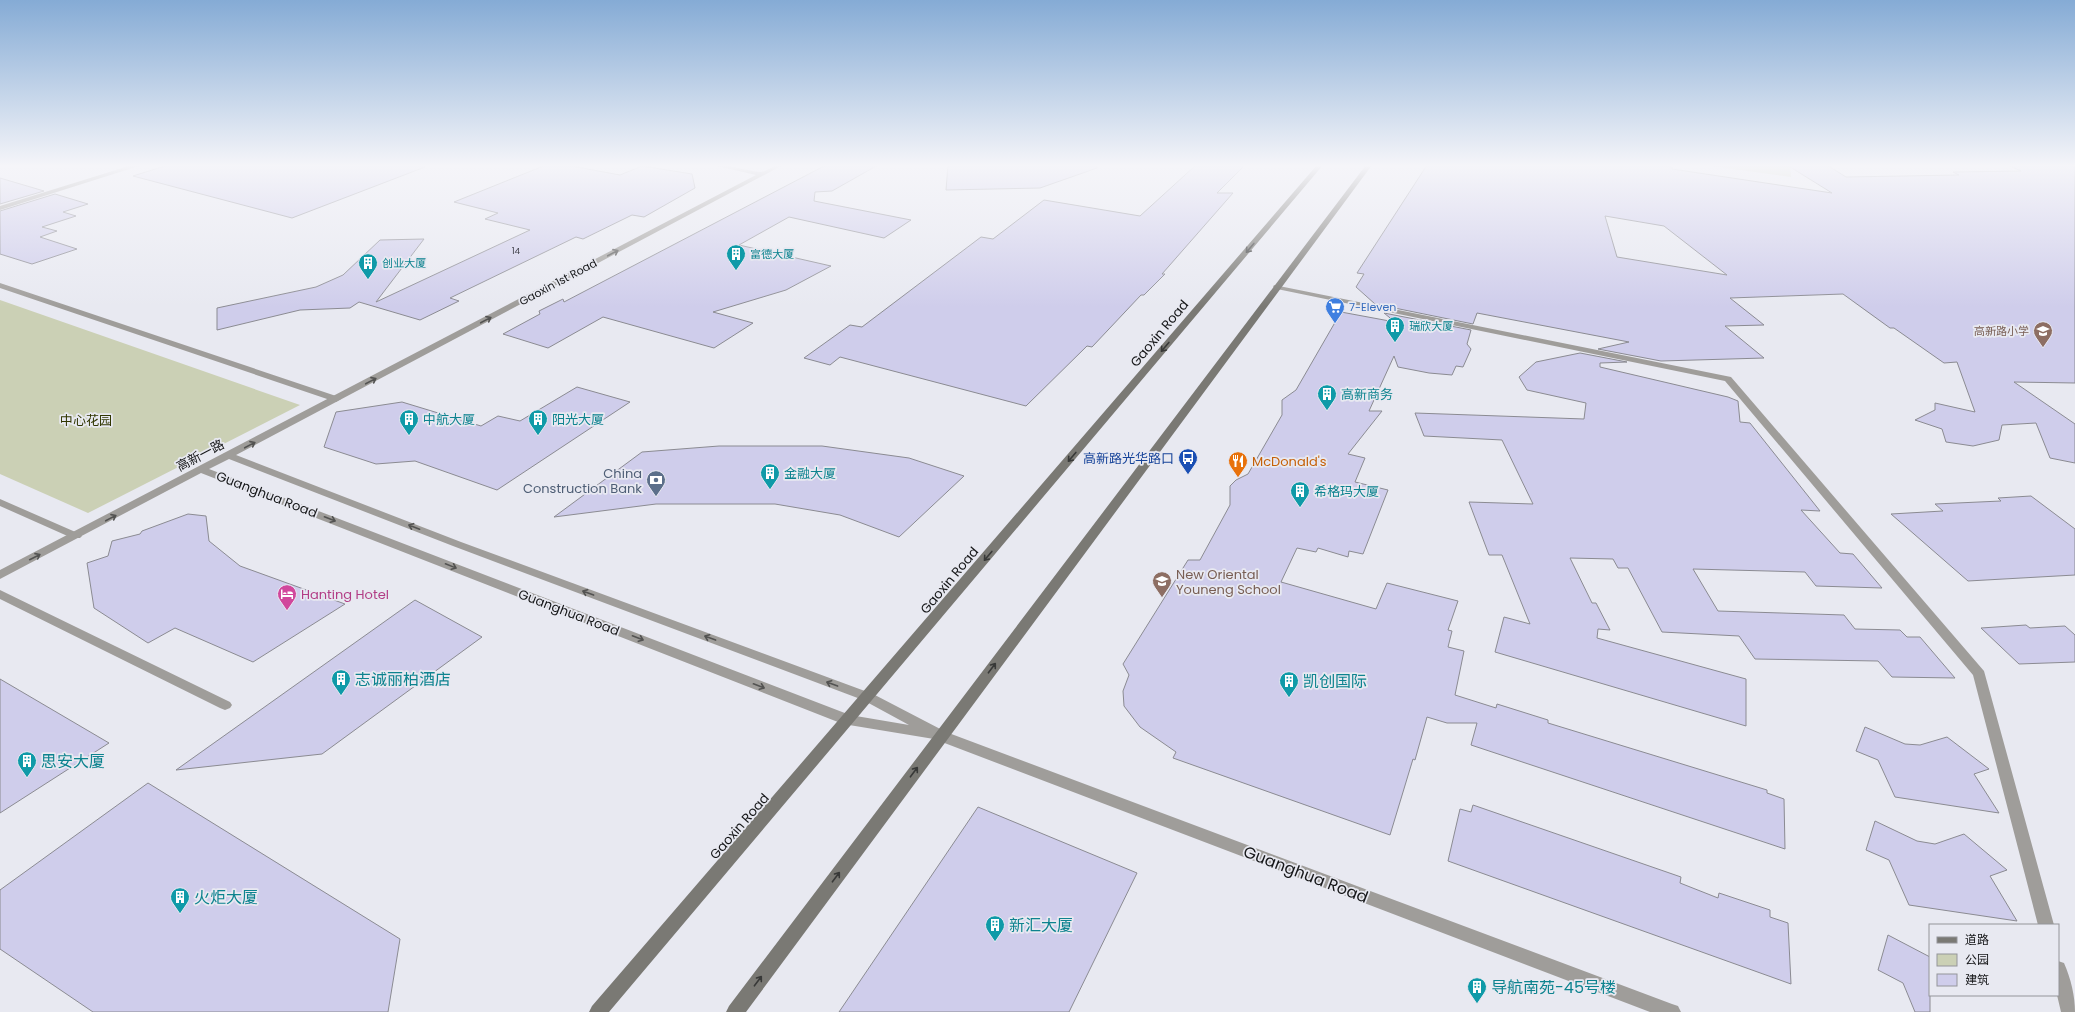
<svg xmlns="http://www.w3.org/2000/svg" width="2075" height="1012" viewBox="0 0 2075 1012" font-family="Poppins,'Noto Sans SC',sans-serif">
<rect width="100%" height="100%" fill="#e8e9f1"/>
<!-- green -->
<path fill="#cbd0b5" d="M1703,165h87l1,12z
M0,300l300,105 -212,108 -88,-39z"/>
<!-- building -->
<path fill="#cfcdeb" stroke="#8b8b92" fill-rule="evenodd" d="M168,165h257v2l-133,51 -159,-42z
M546,165h20l54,10 22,-9 50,8 3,14 -51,29 -12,-2 -49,24 -7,-2 -126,61 9,3 -39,19 -61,-18 -9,6 -50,2 -83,20v-22l99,-21 27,-12 37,-35 44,-1 -48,63 154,-72 -45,-11 13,-6 -44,-11z
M826,165h52l-46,26 -17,1 -1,9 97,19 -27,18 -95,-21 -50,28 92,21 -45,24 -73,22 40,11 -39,25 -111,-31 -55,31 -45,-14 37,-20 -1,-3 24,-12 1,3z
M948,165h149v3l-57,20 -94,2z
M1196,165h49l-28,28h16l-71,81h3l-21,21h-3l-49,52 -5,-1 -61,60 -186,-49 -10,8 -26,-7 46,-33 12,2 119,-90 12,2 51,-39 96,16z
M1427,165h231l14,2v2l160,24 -45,-28h40l19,12 113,-2 -6,-3 68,-1 -13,-6h67v218l-61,-1 61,42v39l-25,-5 -14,-35 -34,2 -3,15 -26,6 -27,-4 -4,-13 -27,-9 20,-10v-7l40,9 -18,-50 -13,1 -50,-35h-4l-47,-34 -113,4 34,27 -39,1 39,32 -103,3 -63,-12 31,-7 -152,-29 -4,11 -98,-20 -19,-17 8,-13 -7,-1zM1605,216l59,10 63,49 -110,-18z
M0,178l44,13 -44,13z
M55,194l33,10 -25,8 13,4 -34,11 15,4 -17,6 37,12 -45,15 -32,-10v-43z
M1341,312l54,10 -11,-9 87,17 -4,14 4,5 -8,18 -7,-1 -4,9 -23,-2 -31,-6 -4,-11 -25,55h13l-34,43 17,4 -10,24 33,8 -25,64 -14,-3 -1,6 -30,-9 -2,4 -19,-4 -16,34 95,27 11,-26 71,18 -10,29 4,1 -4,16 16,4 -9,44 41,13 1,-4 51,16v3l219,67v3l17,6 1,50 -314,-104 6,-22h-30l-20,-6 -12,43 -2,-1 -23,76 -217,-77 3,-6 -36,-25 -16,-21 -1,-15 6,-16 -6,-11 65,-104h12l30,-55v-19l6,-6 12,-6 34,-59v-15l14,-10z
M1580,353l47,9 -27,1v4l128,30 10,4 2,21 10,1 70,88 -19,-1 39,43 13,1 29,34 -66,-2 -11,-14 -112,-3 25,42 126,4 11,14 45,1 7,7h13l35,41 -63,-1 -14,-16 -123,-2 -16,-23 -77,-4 -34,-64h-10l-5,-9 -43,-1 22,45h4l14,27 -12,-1 -1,9 149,41v47l-251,-74 9,-35 26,7 -28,-69h-13l-20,-53 64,2 -31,-64 -78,-4 -9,-23 169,6 2,-16 -59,-13 -8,-13 17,-15z
M577,387l53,15 -133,88 -82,-29 -39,3 -52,-17 12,-35 66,-10 79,24 17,-10 22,5z
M719,446h103l87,12 55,18 -65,61 -59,-22 -65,-11h-119l-102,13 88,-65z
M2031,496l44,33v46l-107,6 -77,-67 52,-3 -8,-7 66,-3 -3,-3z
M188,514l18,2 3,25 31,25 105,38 -92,58 -78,-34 -27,15 -54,-35 -7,-45 21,-7 4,-15 28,-7 2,-3z
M415,600l67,37 -160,117 -146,16z
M2026,625l4,3 35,-2 10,9v27l-56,2 -38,-36z
M0,679l109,64 -109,70z
M1865,727l40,17 15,1 27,-8 42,32 -15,5 25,39 -104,-16 -17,-37 -22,-9z
M148,783l252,156 -12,73h-295l-93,-63v-59z
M1473,805l208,72 -1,6 38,15 1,-5 51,17v7l18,6 3,61 -343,-123 12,-52 11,3z
M978,807l159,66 -68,139h-230z
M1875,821l42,20 18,3 29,-10 43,36 -17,6 27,45 -108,-16 -20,-45 -23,-10z
M1888,935l42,22v55h-15l-12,-29 -25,-13z"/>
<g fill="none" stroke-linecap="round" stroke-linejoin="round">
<!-- pedestrian -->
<path fill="#9f9d9a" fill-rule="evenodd" d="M0,283l339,114 2,2 -5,3 -3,-1 -333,-113z
M0,499l80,35 2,2 -2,2h-8l-72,-32z"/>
<!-- minor -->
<path fill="#9f9d9a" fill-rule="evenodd" d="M1274,285l457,92 253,294 70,254h-16l-65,-250 -248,-294 -448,-92 -4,-2z
M0,590l230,112 2,3 -2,3 -5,2 -5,-2 -220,-109z
M2058,961l6,2c7,16 11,33 11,49h-14l-4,-17h1z"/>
<!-- tertiary -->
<path fill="#9f9d9a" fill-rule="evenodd" d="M132,165h10l-142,45v-4z
M713,165c16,0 31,5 47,7 6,0 13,-7 23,-7l-547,290 225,87 412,152 73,38 726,272 6,2 3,6h-31l-716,-273 -91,-15 -642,-251 -201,106v-9l756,-395zM229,459l224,87 410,154 46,25 -59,-10 -641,-246z"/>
<!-- secondary -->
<path fill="#7a7974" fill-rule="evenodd" d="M1317,165h6l-714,847h-20l3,-6z
M1366,165h6l-626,847h-20l3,-6z"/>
</g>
<!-- one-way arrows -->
<defs><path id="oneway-shaft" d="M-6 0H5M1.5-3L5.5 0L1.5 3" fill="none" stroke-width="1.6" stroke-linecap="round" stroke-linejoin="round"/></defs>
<g stroke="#383938">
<use href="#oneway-shaft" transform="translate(1250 248) rotate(130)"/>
<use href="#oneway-shaft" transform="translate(1165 347) rotate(130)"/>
<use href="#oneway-shaft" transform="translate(1072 457) rotate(130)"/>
<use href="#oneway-shaft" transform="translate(988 556) rotate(130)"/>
<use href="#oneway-shaft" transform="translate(992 668) rotate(-53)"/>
<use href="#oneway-shaft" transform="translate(914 772) rotate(-53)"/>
<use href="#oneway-shaft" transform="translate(836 877) rotate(-53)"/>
<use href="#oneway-shaft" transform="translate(758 981) rotate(-53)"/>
</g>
<g stroke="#535352">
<use href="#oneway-shaft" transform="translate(613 253) rotate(-28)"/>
<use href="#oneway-shaft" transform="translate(486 320) rotate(-28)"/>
<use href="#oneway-shaft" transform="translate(371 381) rotate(-28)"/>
<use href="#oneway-shaft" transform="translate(250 445) rotate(-28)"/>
<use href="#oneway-shaft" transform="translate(111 518) rotate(-28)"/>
<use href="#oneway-shaft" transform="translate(330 519) rotate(21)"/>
<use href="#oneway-shaft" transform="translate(414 527) rotate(-159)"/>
<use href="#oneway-shaft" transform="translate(35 557) rotate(-27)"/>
<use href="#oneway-shaft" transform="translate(451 566) rotate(22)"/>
<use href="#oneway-shaft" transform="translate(588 593) rotate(-160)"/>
<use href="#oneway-shaft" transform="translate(638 638) rotate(21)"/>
<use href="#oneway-shaft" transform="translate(710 638) rotate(-160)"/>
<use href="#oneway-shaft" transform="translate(832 684) rotate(-160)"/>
<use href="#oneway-shaft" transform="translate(759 686) rotate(21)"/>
</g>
<!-- sky -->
<linearGradient id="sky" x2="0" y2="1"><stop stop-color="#85abd5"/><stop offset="0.54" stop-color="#f5f5f9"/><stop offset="1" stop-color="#f5f5f9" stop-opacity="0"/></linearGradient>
<rect width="2075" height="307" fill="url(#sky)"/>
<!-- icons -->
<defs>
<g id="building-pin" transform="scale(1)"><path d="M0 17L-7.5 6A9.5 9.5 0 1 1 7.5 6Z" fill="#0f9aa8" stroke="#e8e9f1"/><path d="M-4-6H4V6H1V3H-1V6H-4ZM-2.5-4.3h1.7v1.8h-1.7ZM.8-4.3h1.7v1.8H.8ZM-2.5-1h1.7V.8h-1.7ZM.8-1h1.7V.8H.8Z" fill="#fff"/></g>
<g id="supermarket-pin" transform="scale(1)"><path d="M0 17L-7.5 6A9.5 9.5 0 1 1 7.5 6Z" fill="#3f7fe0" stroke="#e8e9f1"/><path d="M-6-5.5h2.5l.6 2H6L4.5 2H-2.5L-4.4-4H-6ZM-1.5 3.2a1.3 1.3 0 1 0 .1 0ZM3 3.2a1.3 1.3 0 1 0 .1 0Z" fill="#fff"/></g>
<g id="school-pin" transform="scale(1)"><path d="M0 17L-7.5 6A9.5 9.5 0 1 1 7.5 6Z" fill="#8d6e63" stroke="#e8e9f1"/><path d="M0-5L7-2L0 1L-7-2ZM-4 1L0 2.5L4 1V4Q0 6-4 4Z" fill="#fff"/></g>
<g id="bus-pin" transform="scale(1)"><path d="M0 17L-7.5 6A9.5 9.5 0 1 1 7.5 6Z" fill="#1a4fb4" stroke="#e8e9f1"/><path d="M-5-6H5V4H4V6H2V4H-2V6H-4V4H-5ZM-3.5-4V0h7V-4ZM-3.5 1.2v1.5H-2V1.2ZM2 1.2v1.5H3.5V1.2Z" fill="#fff"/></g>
<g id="restaurant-pin" transform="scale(1)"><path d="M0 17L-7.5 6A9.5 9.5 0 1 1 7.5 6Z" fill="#e8710a" stroke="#e8e9f1"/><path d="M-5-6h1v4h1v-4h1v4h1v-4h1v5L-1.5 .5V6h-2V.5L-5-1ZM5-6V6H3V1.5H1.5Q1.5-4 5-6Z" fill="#fff"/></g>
<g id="bank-pin" transform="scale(1)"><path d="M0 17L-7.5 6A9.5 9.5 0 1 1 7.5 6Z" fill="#5c6f8a" stroke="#e8e9f1"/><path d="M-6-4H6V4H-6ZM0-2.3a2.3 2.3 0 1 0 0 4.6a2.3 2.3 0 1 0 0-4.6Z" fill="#fff"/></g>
<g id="hotel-pin" transform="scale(1)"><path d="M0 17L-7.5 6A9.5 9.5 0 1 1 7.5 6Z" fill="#d1479c" stroke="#e8e9f1"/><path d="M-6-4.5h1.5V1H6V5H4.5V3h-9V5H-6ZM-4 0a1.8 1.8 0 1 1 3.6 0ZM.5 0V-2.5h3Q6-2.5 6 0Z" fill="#fff"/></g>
</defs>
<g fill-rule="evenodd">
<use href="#building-pin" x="736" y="254"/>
<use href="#building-pin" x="368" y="263"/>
<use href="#supermarket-pin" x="1335" y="307"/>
<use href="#building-pin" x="1395" y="326"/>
<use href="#school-pin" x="2043" y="331"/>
<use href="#building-pin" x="1327" y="394"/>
<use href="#building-pin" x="409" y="419"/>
<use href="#building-pin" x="538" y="419"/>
<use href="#bus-pin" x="1188" y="458"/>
<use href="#restaurant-pin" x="1238" y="461"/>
<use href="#building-pin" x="770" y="473"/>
<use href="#bank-pin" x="656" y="480"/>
<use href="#building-pin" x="1300" y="491"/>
<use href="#school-pin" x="1162" y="581"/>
<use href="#hotel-pin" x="287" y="594"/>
<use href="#building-pin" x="341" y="679"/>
<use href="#building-pin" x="1289" y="681"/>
<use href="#building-pin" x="27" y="761"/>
<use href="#building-pin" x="180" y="897"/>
<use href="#building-pin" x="995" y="925"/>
<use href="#building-pin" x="1477" y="987"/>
</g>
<g text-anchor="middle" stroke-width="3.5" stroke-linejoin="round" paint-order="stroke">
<!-- far-number labels -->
<g font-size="9" fill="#44444d">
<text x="516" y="254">14</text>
</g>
<!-- far-culture labels -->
<g font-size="11" fill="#0d838f" stroke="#e8e9f1" text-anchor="start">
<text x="750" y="258">富德大厦</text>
<text x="382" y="267">创业大厦</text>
<text x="1409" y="330">瑞欣大厦</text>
</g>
<!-- far-street labels -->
<g font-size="11" fill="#151618" stroke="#e8e9f1">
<text transform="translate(558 282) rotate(-28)" y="4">Gaoxin 1st Road</text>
</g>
<!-- far-shop labels -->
<g font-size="11" fill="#366cbe" stroke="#e8e9f1" text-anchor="start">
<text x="1349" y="311">7-Eleven</text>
</g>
<!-- far-education labels -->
<g font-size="11" fill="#785e54" stroke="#e8e9f1" text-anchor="end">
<text x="2029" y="335">高新路小学</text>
</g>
<!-- street labels -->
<g font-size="13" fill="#151618" stroke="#e8e9f1">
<text transform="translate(1159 333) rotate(-50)" y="5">Gaoxin Road</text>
<text transform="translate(200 455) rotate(-28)" y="5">高新一路</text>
<text transform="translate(267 494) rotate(21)" y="5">Guanghua Road</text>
<text transform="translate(949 580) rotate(-50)" y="5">Gaoxin Road</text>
<text transform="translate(569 612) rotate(21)" y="5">Guanghua Road</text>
<text transform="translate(739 826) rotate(-49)" y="5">Gaoxin Road</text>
</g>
<!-- culture labels -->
<g font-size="13" fill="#0d838f" stroke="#e8e9f1" text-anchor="start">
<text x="1341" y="399">高新商务</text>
<text x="423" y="424">中航大厦</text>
<text x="552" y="424">阳光大厦</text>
<text x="784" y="478">金融大厦</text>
<text x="1314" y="496">希格玛大厦</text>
</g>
<!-- park labels -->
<g font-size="13" fill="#303600" stroke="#e8e9f1">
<text x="86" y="425">中心花园</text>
</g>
<!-- transit labels -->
<g font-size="13" fill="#164399" stroke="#e8e9f1" text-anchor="end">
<text x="1174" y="463">高新路光华路口</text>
</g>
<!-- food labels -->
<g font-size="13" fill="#c56008" stroke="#e8e9f1" text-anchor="start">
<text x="1252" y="466">McDonald's</text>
</g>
<!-- service labels -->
<g font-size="13" fill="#4e5e75" stroke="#e8e9f1" text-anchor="end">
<text x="642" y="478">China<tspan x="642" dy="15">Construction Bank</tspan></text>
</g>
<!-- education labels -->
<g font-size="13" fill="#785e54" stroke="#e8e9f1" text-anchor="start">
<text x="1176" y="579">New Oriental<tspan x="1176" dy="15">Youneng School</tspan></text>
</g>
<!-- hotel labels -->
<g font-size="13" fill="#b23c85" stroke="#e8e9f1" text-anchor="start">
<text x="301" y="599">Hanting Hotel</text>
</g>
<!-- near-culture labels -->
<g font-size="16" fill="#0d838f" stroke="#e8e9f1" text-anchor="start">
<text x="355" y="685">志诚丽柏酒店</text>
<text x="1303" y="687">凯创国际</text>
<text x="41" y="767">思安大厦</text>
<text x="194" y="903">火炬大厦</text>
<text x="1009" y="931">新汇大厦</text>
<text x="1491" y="993">导航南苑-45号楼</text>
</g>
<!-- near-street labels -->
<g font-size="16" fill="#151618" stroke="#e8e9f1">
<text transform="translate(1306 874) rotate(21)" y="6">Guanghua Road</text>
</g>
</g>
<!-- legend -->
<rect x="1929" y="924" width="130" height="72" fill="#e8e9f1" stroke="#94959a"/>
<rect x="1937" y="937" width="20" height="6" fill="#7a7974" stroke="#94959a"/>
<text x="1965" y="944" font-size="12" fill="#151618">道路</text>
<rect x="1937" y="954" width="20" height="12" fill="#cbd0b5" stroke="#94959a"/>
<text x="1965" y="964" font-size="12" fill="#151618">公园</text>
<rect x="1937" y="974" width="20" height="12" fill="#cfcdeb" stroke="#94959a"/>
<text x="1965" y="984" font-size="12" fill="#151618">建筑</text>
</svg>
